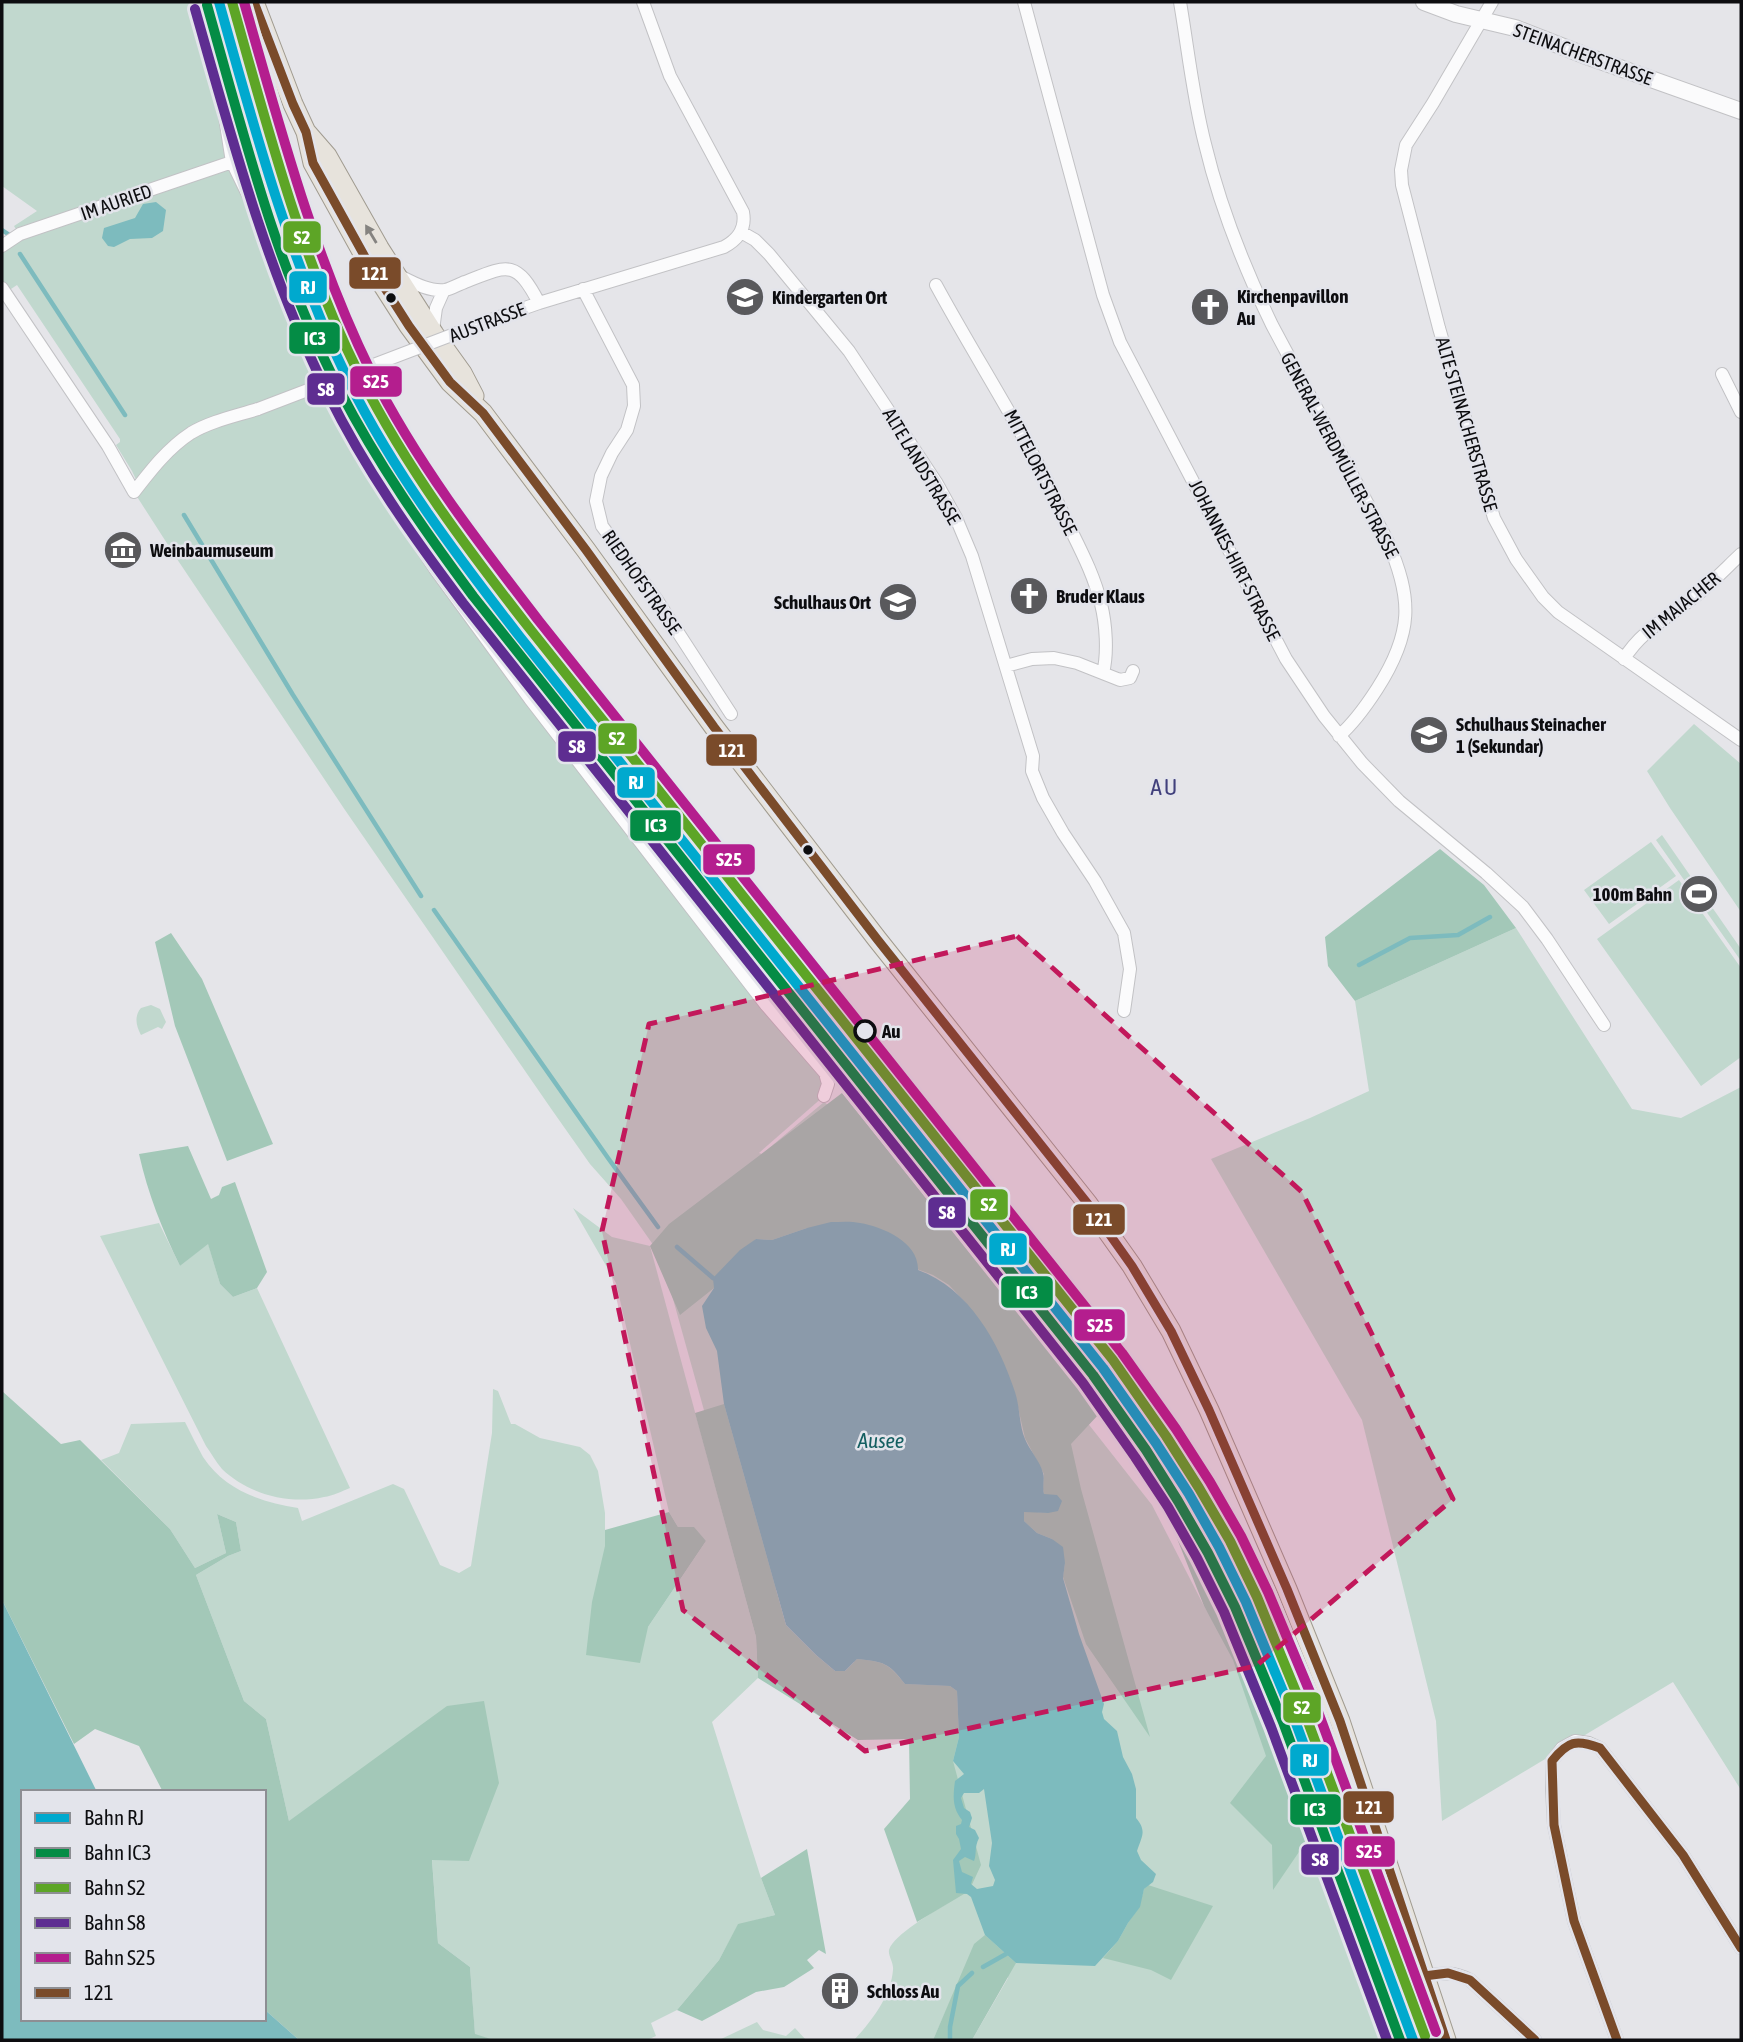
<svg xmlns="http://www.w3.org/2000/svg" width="1743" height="2042" viewBox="0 0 1743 2042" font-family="'Asap Condensed',sans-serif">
<rect width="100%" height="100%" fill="#e5e5e9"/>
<!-- green -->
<path fill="#c1d8ce" d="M2,2h197l28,138 93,237 115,192 390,504 -1,23 -65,57 3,1 62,-52 15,11 91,109 222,283 52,101 37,60 23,82 43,92 21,31 12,39 51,130h-419l36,-62 -32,-35 -43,97h-79c17,-18 37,-44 39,-70 1,-7 -5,-14 -4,-20 4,-15 46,-39 59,-47l-29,-181 -173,-161 -85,-305 -40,-57 -31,-35 -38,-54 -207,-300 -166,-248 -45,-70 5,-6 -7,-15 -16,-26 4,-3v-3l-103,-154 -12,8 -3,-7v-40l17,-12 -5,-8 23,-15 -35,-25z
M1694,724l47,40v148l-71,-104 -23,-37z
M1662,835l79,114v12l-85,-121z
M1651,842l25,34 -67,48 -25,-34z
M1679,880l62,88v89l-40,29 -104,-147z
M1516,928l116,181 49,9 60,-31v703l-68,-108 -231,139 -6,-100 -74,-301 -151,-261 99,-41 59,-27 -14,-90z
M151,1005l9,4 6,13 -4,7 -4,-2 -17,8c-5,-9 -7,-19 0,-27z
M573,1208l39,29 38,9 106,391 2,41 -46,44 49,156 14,37 -37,10 -19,35 -42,50 -26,13 5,13 -9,4h-153l-19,-5 -5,-68 -32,-24 -6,-84 -143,-38 -23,-102 -22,-18 -48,-126 32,-19 13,-5 -5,-29 -19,-8 9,39 -31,15 -25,-39 -69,-69 18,-7 12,-29 54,-2c6,12 12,24 18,35 22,33 57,45 95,51l4,13 91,-37 11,5 36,76 19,8 12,-7 21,-133 1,-44 5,2 13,33h4l25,14 40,9 10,8 8,16 7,42v33l43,81 58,-86 -28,-14 -9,-15 -53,-229z
M159,1223l21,43 28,-23 12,41 13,13 24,-9 93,200c-8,3 -17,8 -26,9 -35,8 -76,-3 -102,-28 -6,-7 -11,-16 -16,-23l-106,-210z
M757,2022l6,8 23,6 9,-8 11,12h-87z"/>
<!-- forest -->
<path fill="#a3c8b8" d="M1440,849l44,36 32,43 -161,73 -27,-35 -3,-29z
M171,933l31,46 71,165 -46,17 -52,-135 -20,-84z
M842,1093l257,321 -28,30 10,45 69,248 -64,-93 -23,-67 2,-14 -13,-24 -15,-6 -13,-12v-10l24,2 -5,-24 1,-15 -19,-36 -10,-44 -30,-65 -20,-27 -16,-17 -16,-10 -126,-47 -35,12 -16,-1 -42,49 -34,27 -30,-69 19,-22z
M188,1146l23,53 8,-4 3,-8 13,-5 32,90 -10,16 -24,9 -13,-13 -12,-40 -28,22c-18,-37 -32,-72 -41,-112z
M2,1391l59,53 19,-4 90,89 25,39 31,-15 -9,-39 19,8 5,29 -13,5 -32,19 48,126 22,18 23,102 158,-115 37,-5 15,82 -30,78 -37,-1 6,83 32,24 5,67 19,6h-195l-35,-31v-217h-101l-24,-46 -44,-17 -21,15 -72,-144z
M724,1404l62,221 30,30 19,16h10l12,-12c27,3 30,3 48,25l45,2 7,5 2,46 -6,24 28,104 -12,26 -52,31 -33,-93 26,-30 -1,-60 -51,1 -100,-62 -2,-41 -61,-224z
M669,1512l9,15h16l12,14 -58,86 -8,36 -54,-8 6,-53 13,-56v-16z
M1170,1521l46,73 100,233 -43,63 -1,-45 -42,-42 36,-47 -33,-96 -29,-54z
M807,1849l19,105 -7,-4 -12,10 7,8 -30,19 -28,5 -54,29 -25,-11 42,-50 19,-36 37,-9 -14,-37z
M1148,1885l65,21 -42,74 -20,-10 -48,-12 15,-17 10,-18 11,-16 5,-18z
M985,1935l31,28 -44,77h-39l41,-96z"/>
<!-- water -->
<path fill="#7dbbbe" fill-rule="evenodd" d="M156,202l10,8 -3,21 -11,7 -22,1 -16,8 -6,-1 -6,-8 2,-10 31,-10 8,-14z
M831,1222c9,0 20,-1 29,1 23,4 59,19 58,47 51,18 81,73 97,122 5,15 4,33 10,47 5,12 15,22 18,34 2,6 -1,14 1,21l13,1 5,6 -4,10 -10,2 -24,-1v9l13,12 15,6 11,8 2,16 -2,15 16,56 25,70 -2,8 2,7 13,12 6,26 9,17 4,15v29c11,13 6,18 1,33l4,9 15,14 -3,8 -9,7 -4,18 -12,16 -10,18 -23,25 -79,-3 -31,-28 -14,-38 -4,-3 -11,-1 -3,-33 8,-11 -2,-10 -3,-5v-8l5,-2 1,-4c-10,-12 -9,-24 -7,-39l9,-7 -11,-13 6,-24 -2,-46 -7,-5 -45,-2c-17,-22 -21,-22 -48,-25l-12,12h-10l-19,-16 -30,-30 -62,-221 -7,-53 -11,-23 -4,-22 12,-18 -1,-10 27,-28 16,-11 16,1 35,-12zM984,1789l8,54 -3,23 6,14 -2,6 -16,3 -6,-5 2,-7 -11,-5 -3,-11 6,-4 9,4c3,-7 0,-13 5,-23l-4,-8 -6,-3 3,-9 -2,-6 -6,-4 -3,-10 3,-5h15z
M2,1600l95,192h-74v227h241v-10l35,31h-297z"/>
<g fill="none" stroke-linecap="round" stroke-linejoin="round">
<!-- stream -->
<path stroke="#7dbbbe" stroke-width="4.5" d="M2,230l6,4
M20,254l105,161
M184,515l109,180 128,201
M434,910l174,248 50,69
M1359,965l51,-27 48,-3 32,-18
M677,1247l36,31
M983,1967l23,-13
M950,2040v-13l8,-41 14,-13"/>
<!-- minor casing -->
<g stroke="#c2c2c5" stroke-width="14">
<path id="minor" d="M199,2l18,65 15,95 17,35 71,180 37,73 78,119 95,130 236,306 59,68 3,11 -4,12
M1024,2l79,293 17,47 166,317 38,57 38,47 37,38 87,72 37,34 24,32 57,86
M1180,2c8,47 13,96 25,142 15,63 39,123 67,181l115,215c26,59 26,93 -10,149 -11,17 -22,33 -38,47
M1492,2l-59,101 -27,42 -5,25 1,15 37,143 55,190 22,41 27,38 15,15 183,128
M741,232l14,8 14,14 80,97 87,131 20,36 16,38 61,200 -1,15 11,27 20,35 32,48 29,52 6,36 -6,42
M2,246l18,-12 212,-72
M398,275c14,7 31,17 47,15 6,-1 14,-6 20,-8 43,-17 51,-23 74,21
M936,285c43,79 92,153 130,235 13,27 28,54 35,84 5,20 7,49 2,69
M2,288l106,158 26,46c17,-22 34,-44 57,-59 20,-12 45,-17 67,-24
M583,289l50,96 1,21 -7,24 -15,23 -11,23 -5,25 6,25 55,74 74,114
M499,317l40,-14 185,-56c15,-8 22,-19 19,-35l-73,-136 -27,-74
M433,330l3,-22 8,-18
M1722,374l19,38
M1624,659c16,-27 44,-42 69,-61 17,-13 32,-29 48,-44
M1006,666l26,-7 22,-1 23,5 43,17 10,-2 3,-7
M1340,1910l6,10 5,12 40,108
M1424,1976c20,-3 28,-5 46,4l65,60
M1617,2040l-43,-119 -20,-96 -2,-36v-28l10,-13 13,-7 14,2 11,5 83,107 58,93"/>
</g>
<!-- tertiary casing -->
<g stroke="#c2c2c5" stroke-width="18">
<path id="tertiary" d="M1424,2l32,12 59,14 74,29 152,54"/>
</g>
<!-- primary casing -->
<g stroke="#a09b90" stroke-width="21">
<path id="primary" d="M254,2l39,102 13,28 7,31 52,94 44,69 41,56 33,31 103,137 128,177 163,212 211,265 44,62 39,65 38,79 78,179 53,132 106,319
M307,133l20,23 52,92 55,86 28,39 12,23"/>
</g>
<!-- minor -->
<use href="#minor" stroke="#fbfbfc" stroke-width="12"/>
<!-- tertiary -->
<use href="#tertiary" stroke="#fbfbfc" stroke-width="16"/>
<!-- primary -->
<use href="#primary" stroke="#e7e3dc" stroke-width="19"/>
<!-- minor-bridge casing -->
<g stroke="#c2c2c5" stroke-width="14" stroke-linecap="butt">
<path id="minor-bridge" d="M258,409l241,-92"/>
</g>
<!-- minor-bridge -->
<use href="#minor-bridge" stroke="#fbfbfc" stroke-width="12"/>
<!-- bus-1 casing -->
<g stroke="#e3e4eb" stroke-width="14">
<path id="bus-1" d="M254,2l39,102 13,28 7,31 52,94 44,69 41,56 33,31 103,137 128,177 163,212 211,265 44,62 39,65 38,79 78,179 53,132 106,319
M1552,1761c16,-20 24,-22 48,-13l83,107 58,93
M1552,1761l2,64 20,96 43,119
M1424,1976l24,-3 22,7 65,60"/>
</g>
<!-- bus-1 -->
<use href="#bus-1" stroke="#7a4b2a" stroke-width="9"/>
<!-- rail-1 casing -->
<g stroke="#e3e4eb" stroke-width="16">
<path id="rail-1" d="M219,2c36,129 71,260 130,380 46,92 108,174 171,255l583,731 53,75 33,51 30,53 27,55 48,116 119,322"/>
</g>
<!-- rail-2 casing -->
<g stroke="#e3e4eb" stroke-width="16">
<path id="rail-2" d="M207,5c37,131 70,265 133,386 38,73 84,139 133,205l620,779 53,75 32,51 30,52 27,54 48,115 117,318"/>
</g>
<!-- rail-3 casing -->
<g stroke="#e3e4eb" stroke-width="16">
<path id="rail-3" d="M232,2c36,127 69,257 129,376 46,91 107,172 169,251l583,731 53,76 33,52 31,53 27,56 48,117 120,322"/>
</g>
<!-- rail-4 casing -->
<g stroke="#e3e4eb" stroke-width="16">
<path id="rail-4" d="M195,9c37,130 72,263 133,385 37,75 85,143 135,209l620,780 52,74 33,50 29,51 27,54 47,115 116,313"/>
</g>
<!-- rail-5 casing -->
<g stroke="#e3e4eb" stroke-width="16">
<path id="rail-5" d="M244,2c36,125 69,252 127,370 45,90 107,170 168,249l583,732 54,76 34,53 31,54 27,56 49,117 119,323"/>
</g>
<!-- rail-1 -->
<use href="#rail-1" stroke="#00a9ce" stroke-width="10"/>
<!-- rail-2 -->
<use href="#rail-2" stroke="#048c45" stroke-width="10"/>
<!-- rail-3 -->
<use href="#rail-3" stroke="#5da526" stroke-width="10"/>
<!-- rail-4 -->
<use href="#rail-4" stroke="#5e2d91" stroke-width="10"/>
<!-- rail-5 -->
<use href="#rail-5" stroke="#b41e8e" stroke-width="10"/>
</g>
<!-- one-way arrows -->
<defs><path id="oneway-solid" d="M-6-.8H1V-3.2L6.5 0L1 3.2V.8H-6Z" transform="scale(1.75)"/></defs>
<use fill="#858380" href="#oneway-solid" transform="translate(371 234) rotate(-121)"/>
<!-- marked area -->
<path fill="#c2185b" fill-opacity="0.2" stroke="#c2185b" stroke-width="5" stroke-dasharray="14 9" stroke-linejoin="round" d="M1017,936l285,256 151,307 -197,167 -391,85 -182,-141 -81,-379 47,-207z"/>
<!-- icons -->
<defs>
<g id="school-disc" transform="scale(2.0125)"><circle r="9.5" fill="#59595c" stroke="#e3e4eb"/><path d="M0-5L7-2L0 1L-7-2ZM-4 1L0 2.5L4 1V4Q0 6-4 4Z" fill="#fff"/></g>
<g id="church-disc" transform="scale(2.0125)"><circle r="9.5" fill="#59595c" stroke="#e3e4eb"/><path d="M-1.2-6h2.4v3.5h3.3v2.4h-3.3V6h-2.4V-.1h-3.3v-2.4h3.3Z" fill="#fff"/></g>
<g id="museum-disc" transform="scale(2.0125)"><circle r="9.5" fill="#59595c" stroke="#e3e4eb"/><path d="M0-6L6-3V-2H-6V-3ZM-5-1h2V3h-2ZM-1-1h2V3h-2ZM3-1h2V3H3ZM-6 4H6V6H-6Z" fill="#fff"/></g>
<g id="stadium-disc" transform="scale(2.0125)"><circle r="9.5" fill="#59595c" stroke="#e3e4eb"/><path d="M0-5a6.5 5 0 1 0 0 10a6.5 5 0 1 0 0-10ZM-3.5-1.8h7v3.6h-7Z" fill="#fff"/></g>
<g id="building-disc" transform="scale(2.0125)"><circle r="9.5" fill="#59595c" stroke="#e3e4eb"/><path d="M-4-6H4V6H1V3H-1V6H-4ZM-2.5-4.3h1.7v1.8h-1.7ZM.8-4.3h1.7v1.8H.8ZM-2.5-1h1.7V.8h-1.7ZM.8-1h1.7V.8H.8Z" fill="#fff"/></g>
</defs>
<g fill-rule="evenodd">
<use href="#school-disc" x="745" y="297"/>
<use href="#church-disc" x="1210" y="307"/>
<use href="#museum-disc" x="123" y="550"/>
<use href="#church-disc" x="1029" y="596"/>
<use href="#school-disc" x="898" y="602"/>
<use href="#school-disc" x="1429" y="735"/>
<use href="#stadium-disc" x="1699" y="894"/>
<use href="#building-disc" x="840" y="1991"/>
</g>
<!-- markers -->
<g fill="#0d0d10" stroke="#e3e4eb" stroke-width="2.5">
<circle cx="391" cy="298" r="6"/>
<circle cx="808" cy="850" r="6"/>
</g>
<circle fill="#e3e4eb" stroke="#0d0d10" stroke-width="3.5" cx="865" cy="1031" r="10"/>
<g text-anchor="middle" stroke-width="5" stroke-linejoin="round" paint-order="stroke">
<!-- street labels -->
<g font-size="19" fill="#0d0d10" stroke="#e3e4eb">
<text transform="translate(1583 54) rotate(20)" y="7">STEINACHERSTRASSE</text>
<text transform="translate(116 202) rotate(-19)" y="7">IM AURIED</text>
<text transform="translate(487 322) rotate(-21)" y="7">AUSTRASSE</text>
<text transform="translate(1467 424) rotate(74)" y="7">ALTE STEINACHERSTRASSE</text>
<text transform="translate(1340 455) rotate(62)" y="7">GENERAL-WERDMÜLLER-STRASSE</text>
<text transform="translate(922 466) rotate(59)" y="7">ALTE LANDSTRASSE</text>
<text transform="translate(1041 472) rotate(63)" y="7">MITTELORTSTRASSE</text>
<text transform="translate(1235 560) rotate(63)" y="7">JOHANNES-HIRT-STRASSE</text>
<text transform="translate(642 582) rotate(55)" y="7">RIEDHOFSTRASSE</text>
<text transform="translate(1681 605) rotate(-39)" y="7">IM MAIACHER</text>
</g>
<!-- poi labels -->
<g font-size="19" font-weight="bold" fill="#0d0d10" stroke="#e3e4eb" text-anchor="start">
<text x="1237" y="303">Kirchenpavillon<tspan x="1237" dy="22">Au</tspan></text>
<text x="772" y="304">Kindergarten Ort</text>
<text x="150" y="557">Weinbaumuseum</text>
<text x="1056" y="603">Bruder Klaus</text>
<text x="871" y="609" text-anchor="end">Schulhaus Ort</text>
<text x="1456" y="731">Schulhaus Steinacher<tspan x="1456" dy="22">1 (Sekundar)</tspan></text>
<text x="1672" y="901" text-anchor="end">100m Bahn</text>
<text x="867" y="1998">Schloss Au</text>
</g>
<!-- stop labels -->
<g font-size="19" font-weight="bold" fill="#0d0d10" stroke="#e3e4eb" text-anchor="start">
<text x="882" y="1038">Au</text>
</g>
<!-- water labels -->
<g font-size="21" font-style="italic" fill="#155f61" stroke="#e3e4eb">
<text x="881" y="1448">Ausee</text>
</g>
<!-- quarter labels -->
<g font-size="23" letter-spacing="2" fill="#41407c" stroke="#e3e4eb">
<text x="1165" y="795">AU</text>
</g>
</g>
<g stroke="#e3e4eb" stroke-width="2.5">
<rect x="282" y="220" width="40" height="34" rx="7" fill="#5da526"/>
<rect x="348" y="256" width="54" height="34" rx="7" fill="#7a4b2a"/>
<rect x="288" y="270" width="40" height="34" rx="7" fill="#00a9ce"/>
<rect x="288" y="321" width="53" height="34" rx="7" fill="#048c45"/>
<rect x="349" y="365" width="54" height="33" rx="7" fill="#b41e8e"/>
<rect x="306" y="372" width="40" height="34" rx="7" fill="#5e2d91"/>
<rect x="597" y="722" width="41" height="33" rx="7" fill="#5da526"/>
<rect x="557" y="730" width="40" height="33" rx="7" fill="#5e2d91"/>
<rect x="705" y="733" width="53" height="34" rx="7" fill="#7a4b2a"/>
<rect x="616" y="766" width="40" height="33" rx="7" fill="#00a9ce"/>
<rect x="629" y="809" width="53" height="33" rx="7" fill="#048c45"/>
<rect x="702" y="843" width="54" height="33" rx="7" fill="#b41e8e"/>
<rect x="969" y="1188" width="40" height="33" rx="7" fill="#5da526"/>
<rect x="927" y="1196" width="40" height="33" rx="7" fill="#5e2d91"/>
<rect x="1072" y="1203" width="54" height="33" rx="7" fill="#7a4b2a"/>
<rect x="988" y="1232" width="40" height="34" rx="7" fill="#00a9ce"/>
<rect x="1000" y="1275" width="54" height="34" rx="7" fill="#048c45"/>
<rect x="1073" y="1308" width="53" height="34" rx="7" fill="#b41e8e"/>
<rect x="1282" y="1691" width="40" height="33" rx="7" fill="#5da526"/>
<rect x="1289" y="1743" width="41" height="34" rx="7" fill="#00a9ce"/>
<rect x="1342" y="1790" width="53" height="34" rx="7" fill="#7a4b2a"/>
<rect x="1289" y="1793" width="53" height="33" rx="7" fill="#048c45"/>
<rect x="1343" y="1835" width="53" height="33" rx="7" fill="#b41e8e"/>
<rect x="1300" y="1843" width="40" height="33" rx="7" fill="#5e2d91"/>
</g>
<g font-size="19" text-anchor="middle" font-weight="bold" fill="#fff">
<text x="302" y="244">S2</text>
<text x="375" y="280">121</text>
<text x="308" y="294">RJ</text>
<text x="315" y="345">IC3</text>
<text x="376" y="388">S25</text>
<text x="326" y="396">S8</text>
<text x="617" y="745">S2</text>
<text x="577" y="753">S8</text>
<text x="732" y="757">121</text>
<text x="636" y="789">RJ</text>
<text x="656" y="832">IC3</text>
<text x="729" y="866">S25</text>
<text x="989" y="1211">S2</text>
<text x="947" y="1219">S8</text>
<text x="1099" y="1226">121</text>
<text x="1008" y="1256">RJ</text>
<text x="1027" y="1299">IC3</text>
<text x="1100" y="1332">S25</text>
<text x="1302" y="1714">S2</text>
<text x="1310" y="1767">RJ</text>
<text x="1369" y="1814">121</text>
<text x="1315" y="1816">IC3</text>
<text x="1369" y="1858">S25</text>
<text x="1320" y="1866">S8</text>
</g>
<!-- border -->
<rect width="1743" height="2042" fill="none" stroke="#0d0d10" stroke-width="7"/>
<!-- legend -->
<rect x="21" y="1790" width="245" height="231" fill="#e3e4eb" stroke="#8d8e93" stroke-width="2"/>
<rect x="35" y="1813" width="35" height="10" fill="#00a9ce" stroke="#8d8e93" stroke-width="2"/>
<text x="84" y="1825" font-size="21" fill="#0d0d10">Bahn RJ</text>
<rect x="35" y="1848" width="35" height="10" fill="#048c45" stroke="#8d8e93" stroke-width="2"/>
<text x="84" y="1860" font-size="21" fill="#0d0d10">Bahn IC3</text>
<rect x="35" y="1883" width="35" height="10" fill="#5da526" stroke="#8d8e93" stroke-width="2"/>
<text x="84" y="1895" font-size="21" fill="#0d0d10">Bahn S2</text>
<rect x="35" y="1918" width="35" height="10" fill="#5e2d91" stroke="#8d8e93" stroke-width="2"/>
<text x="84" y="1930" font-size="21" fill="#0d0d10">Bahn S8</text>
<rect x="35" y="1953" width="35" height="10" fill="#b41e8e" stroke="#8d8e93" stroke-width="2"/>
<text x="84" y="1965" font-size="21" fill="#0d0d10">Bahn S25</text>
<rect x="35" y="1988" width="35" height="10" fill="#7a4b2a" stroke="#8d8e93" stroke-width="2"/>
<text x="84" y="2000" font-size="21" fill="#0d0d10">121</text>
</svg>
